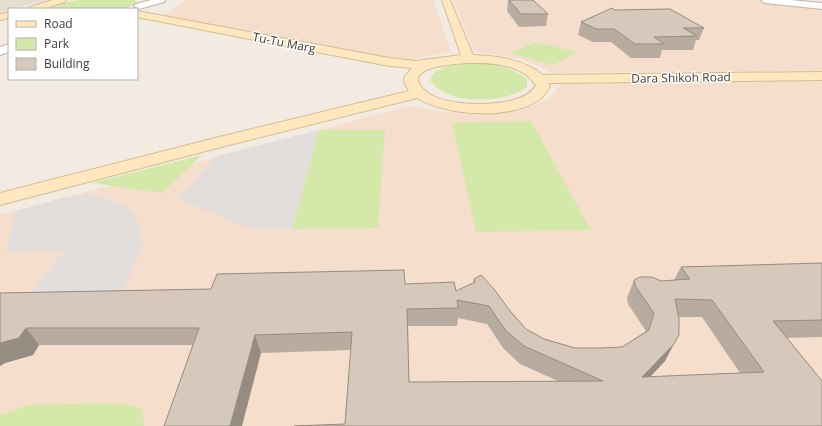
<svg xmlns="http://www.w3.org/2000/svg" width="822" height="426" viewBox="0 0 822 426" font-family="'Open Sans',sans-serif">
<rect width="100%" height="100%" fill="#f2ebe2"/>
<!-- residential -->
<path fill="#e6dcd0" d="M0,0h48l-48,12z"/>
<!-- commercial -->
<path fill="#f5decb" d="M187,0h246l18,52 -29,5 -15,5 -243,-46z
M453,0h302l67,7v64l-269,2 -16,-8 -20,-7 -42,-6z
M822,81v345h-822v-211l410,-109 35,6h72l32,-13 13,-17z"/>
<!-- green -->
<path fill="#d4e8a9" d="M77,0h58l2,3 -12,6h-77l5,-3z
M535,42l42,10 -24,13 -43,-12z
M474,63c19,1 38,3 53,17v7c-22,17 -81,19 -97,-7 7,-16 28,-16 44,-17z
M531,121l60,109 -115,2 -24,-109z
M319,130h66l-7,98 -86,1z
M202,155l-40,38 -70,-10z
M117,403l25,6 2,17h-144v-11l28,-10z"/>
<!-- parking -->
<path fill="#e2dedb" d="M319,130l-27,99h-40l-74,-30 39,-43z
M88,194l38,12 9,7 8,34 -25,54h-93l39,-49 -5,-2 -53,2 10,-41 46,-13z"/>
<g fill="none" stroke-linecap="round" stroke-linejoin="round">
<!-- minor casing -->
<g stroke="#c0b4a8" stroke-width="2">
<path id="minor" d="M9,44v8l-9,3v-8z"/>
</g>
<!-- tertiary casing -->
<g stroke="#c0b4a8" stroke-width="2">
<path id="tertiary" d="M151,0h14l-1,2 -25,7 -5,-3 2,-2z
M761,0h30l31,3v6l-57,-6z"/>
</g>
<!-- secondary casing -->
<g stroke="#d7bc92" stroke-width="2">
<path id="secondary" d="M53,0h13l-1,2 -22,7h-15l2,-2z
M442,0h8l23,55c25,1 50,4 70,20l279,-3v8l-274,3 2,3c-3,4 -5,9 -9,12 -27,23 -96,18 -124,0l-192,48 -225,59v-12l219,-56 190,-46 -4,-7 -1,-6 8,-10 -23,-2 -252,-49v-6l252,47 26,3 46,-6zM474,63c21,0 50,2 62,23 -5,6 -10,10 -17,12 -22,9 -85,10 -99,-13 -13,-20 44,-22 54,-22z
M9,12v6l-9,2v-6z"/>
</g>
<!-- minor -->
<use href="#minor" fill="#fff" fill-rule="evenodd"/>
<!-- tertiary -->
<use href="#tertiary" fill="#fff" fill-rule="evenodd"/>
<!-- secondary -->
<use href="#secondary" fill="#ffe7bf" fill-rule="evenodd"/>
</g>
<!-- wall -->
<path fill="#b8aca0" fill-rule="evenodd" d="M508,0h24l16,14 -2,12 -27,1 -12,-16z
M581,22l123,6 -5,12h-3l-3,10h-31l-2,8h-29l-20,-16h-18l-15,-7z
M822,263v74l-35,1 35,43 -477,43 6,-74 -90,3 -68,-8h-154l-6,10 -28,8 -5,3v-73l211,-4 194,-5 51,7 17,-8 1,-4 36,32 16,18 18,10 31,9h25l22,-1 23,-15 1,-1 -18,-27 -1,-6 7,-18 27,1 13,-1 7,-13zM678,317h24l38,56 -90,4 15,-16zM458,318l29,6 16,24 17,16 38,17 -149,1 -1,-56h49z"/>
<!-- shaded-wall -->
<path fill="#968c82" d="M26,328l13,17 -6,10 -28,8 -5,3v-23z
M255,335l6,18 -19,73h-12z
M674,344l-9,17 -32,34 9,-18z"/>
<!-- building -->
<path fill="#d6c8ba" stroke="#968c82" fill-rule="evenodd" d="M509,0h23l2,1 14,13h-27z
M612,8l2,2 56,-1 34,19h-21l14,8 -43,1 10,7h-29l-21,-15h-18l-15,-7z
M822,263v57l-49,1 49,60v45h-528l51,-2 7,-92 -97,3 -25,91h-66l35,-98h-173l-7,10 -19,5v-50l211,-4 6,-15 187,-4 1,14 49,-2 2,9 19,-9 -1,-3 7,-4 13,14 16,22 16,18 18,10 31,9h25l22,-1 27,-17 5,-17 -18,-26 -2,-7 6,-3h12l9,4 29,-2 -9,-12zM675,299l37,1 52,72 -122,5 32,-33 5,-9v-16zM457,300l32,6 17,25 18,15 79,35 -194,1 -2,-73 51,-1z"/>
<g text-anchor="middle" stroke-width="3" stroke-linejoin="round" paint-order="stroke">
<!-- far-street labels -->
<g font-size="12" fill="#433b33" stroke="#fff">
<text transform="translate(284 43) rotate(11)" y="4">Tu-Tu Marg</text>
<text transform="translate(681 78) rotate(-1)" y="4">Dara Shikoh Road</text>
</g>
</g>
<!-- legend -->
<rect x="8" y="8" width="130" height="72" fill="#ffffff" stroke="#b4b1ad"/>
<rect x="16" y="21" width="20" height="6" fill="#ffe7bf" stroke="#b4b1ad"/>
<text x="44" y="28" font-size="12" fill="#433b33">Road</text>
<rect x="16" y="38" width="20" height="12" fill="#d4e8a9" stroke="#b4b1ad"/>
<text x="44" y="48" font-size="12" fill="#433b33">Park</text>
<rect x="16" y="58" width="20" height="12" fill="#d6c8ba" stroke="#b4b1ad"/>
<text x="44" y="68" font-size="12" fill="#433b33">Building</text>
</svg>
